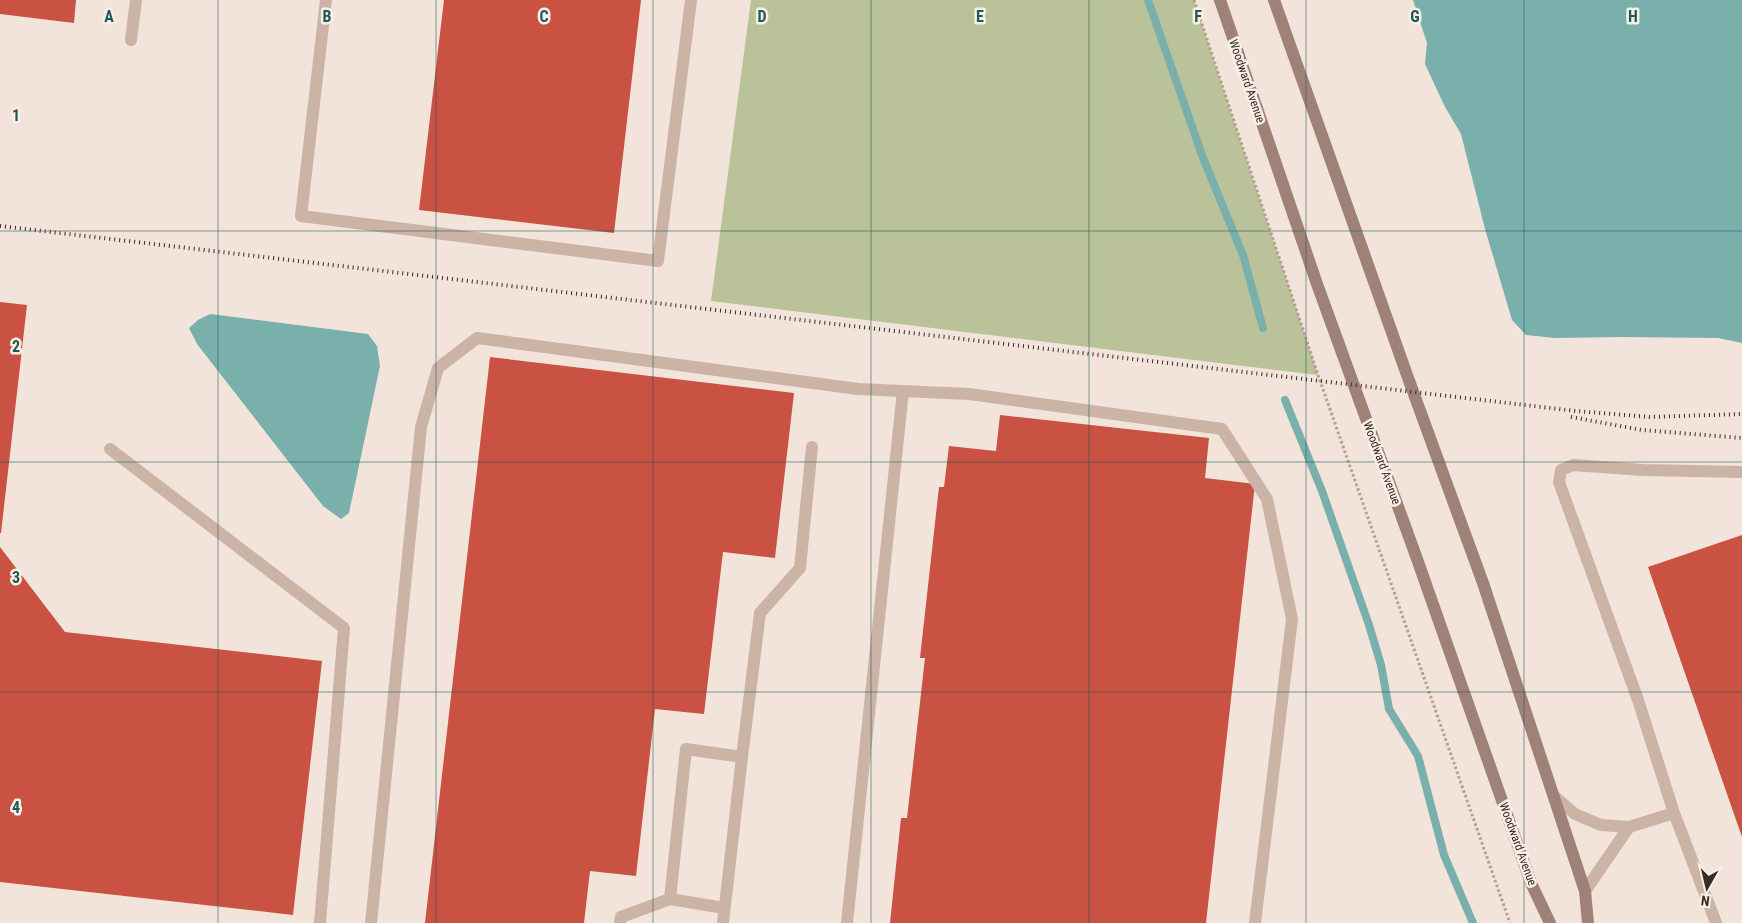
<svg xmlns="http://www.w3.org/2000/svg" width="1742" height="923" viewBox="0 0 1742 923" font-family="'Roboto Condensed',sans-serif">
<rect width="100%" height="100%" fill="#f2e4db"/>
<!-- green -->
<path fill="#bac29a" d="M751,0h443l124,375 -607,-74z"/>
<!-- water -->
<path fill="#79b0ac" d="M1413,0h329v343l-24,-5 -96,-1 -67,1 -29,-3 -14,-15 -27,-91 -24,-95 -16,-27 -20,-43 2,-21z
M210,314l158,20 9,12 3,20 -31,147 -8,6 -18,-13 -126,-162 -8,-16 9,-8z"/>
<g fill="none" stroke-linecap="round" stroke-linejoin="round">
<!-- stream -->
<path stroke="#79b0ac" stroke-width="8" d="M1148,0l55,158 40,97 20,73
M1285,400l37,91 47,134 12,40 8,44 29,47 26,99 29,68"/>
</g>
<!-- building -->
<path fill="#c95242" d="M0,0h76l-2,23 -74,-9z
M444,0h197l-27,233 -195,-23z
M0,302l27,3 -26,228h-1z
M490,357l304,36 -19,165 -52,-6 -19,162 -49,-5 -19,167 -46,-5 -6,52h-159z
M1000,415l209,23 -4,40 50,6 -49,439h-316l11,-105h6l18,-160h-5l19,-171h5l5,-41 47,5z
M1742,535v302l-94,-270z
M0,547l65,85 257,29 -29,254 -293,-33z"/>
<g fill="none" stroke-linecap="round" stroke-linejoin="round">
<!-- path -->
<path stroke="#b79c91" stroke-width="3" stroke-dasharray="2.5 2.5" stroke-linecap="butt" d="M1194,0l124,375 192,548"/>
<!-- lane -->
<path stroke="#cbb3a6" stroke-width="12" d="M326,0l-25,216 357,45 33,-261
M131,40l5,-40
M110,449l234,179 -24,295
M1554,796l21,18 26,11 28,2 45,-14
M1585,891l44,-64
M670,899l54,9
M371,923l50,-496 17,-59 39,-30 381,51 111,5 253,35 45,70 25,120 -37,304
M620,923l1,-6 49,-18 16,-150 56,8 18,-144 40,-45 12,-121
M723,923l19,-166
M847,923l56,-532
M1716,923l-42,-110 -36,-113 -79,-218 2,-12 12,-5 70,5 99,2"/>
<!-- secondary -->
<path stroke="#9f8178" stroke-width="12" d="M1220,0l97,284 99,272 115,327 19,40
M1274,0l133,375 76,208 102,308 3,32"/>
<!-- rail -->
<path stroke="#372a27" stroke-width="4" stroke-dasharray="1 4" stroke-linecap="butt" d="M0,226l1576,185 74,6 92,-3
M1571,417l71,13 100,8"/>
</g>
<!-- grid -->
<path fill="none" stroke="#1c5a56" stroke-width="1" stroke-opacity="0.55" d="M218,0v923M436,0v923M653,0v923M871,0v923M1089,0v923M1306,0v923M1524,0v923M0,231h1742M0,462h1742M0,692h1742"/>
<g text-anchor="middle" stroke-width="5" stroke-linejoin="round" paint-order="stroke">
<!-- street labels -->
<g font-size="12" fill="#372a27" stroke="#faefe7">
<text transform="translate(1247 81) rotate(71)" y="4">Woodward Avenue</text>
<text transform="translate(1382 463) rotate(70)" y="4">Woodward Avenue</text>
<text transform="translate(1518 844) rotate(70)" y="4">Woodward Avenue</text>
</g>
</g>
<g font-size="16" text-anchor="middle" font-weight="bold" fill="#1c5a56" stroke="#faefe7" stroke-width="5" stroke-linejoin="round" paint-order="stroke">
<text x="109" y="22">A</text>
<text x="327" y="22">B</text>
<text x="544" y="22">C</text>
<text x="762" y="22">D</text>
<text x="980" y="22">E</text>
<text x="1198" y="22">F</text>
<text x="1415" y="22">G</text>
<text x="1633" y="22">H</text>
<text x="16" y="121">1</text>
<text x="16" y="352">2</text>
<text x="16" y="583">3</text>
<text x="16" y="813">4</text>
</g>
<!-- north arrow -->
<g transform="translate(1707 888) rotate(188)" stroke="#faefe7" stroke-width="4" paint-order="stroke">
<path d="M0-4L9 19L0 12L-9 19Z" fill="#372a27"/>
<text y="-8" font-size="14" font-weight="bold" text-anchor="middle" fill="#372a27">N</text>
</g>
</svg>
